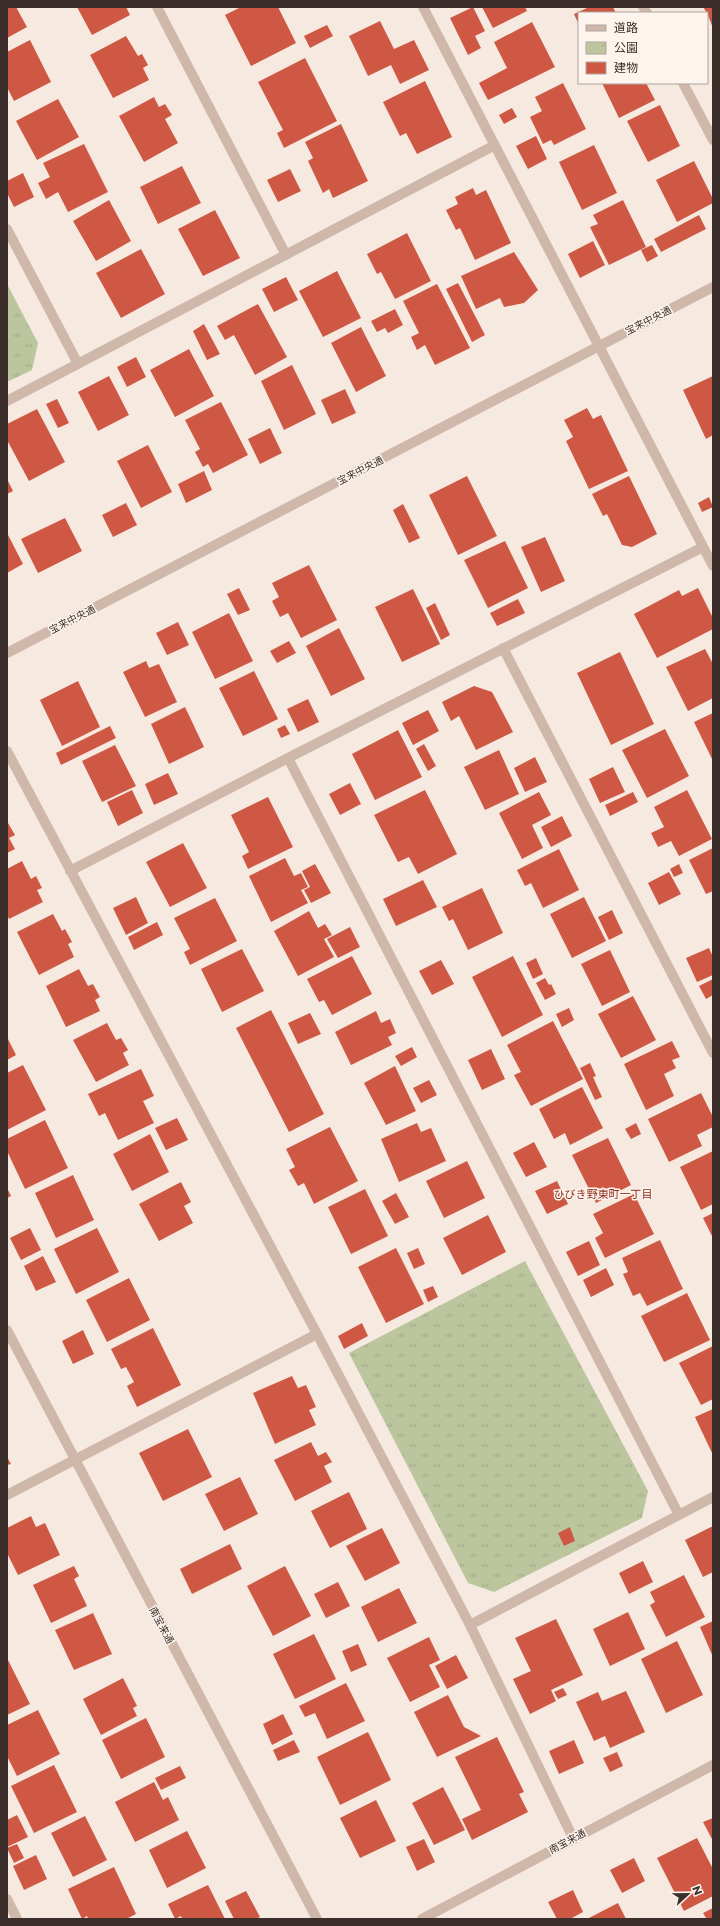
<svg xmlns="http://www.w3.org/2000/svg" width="720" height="1926" viewBox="0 0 720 1926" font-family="Montserrat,'Noto Sans JP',sans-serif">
<defs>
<pattern id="park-tufts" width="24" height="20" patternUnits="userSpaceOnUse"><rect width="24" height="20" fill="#bcc69e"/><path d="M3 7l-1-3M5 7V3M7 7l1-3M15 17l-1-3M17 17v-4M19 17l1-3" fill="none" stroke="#a2aa88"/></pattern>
</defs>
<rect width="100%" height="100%" fill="#f5e9e0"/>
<!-- park -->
<path fill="url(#park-tufts)" d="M7,284l31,59 -6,27 -25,12z
M525,1261l123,230 -6,27 -148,74 -26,-9 -119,-230z"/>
<!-- building -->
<path fill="#cf5844" d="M7,7h9l11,20 -20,11z
M77,7h49l4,8 -38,20z
M241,7h37l18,36 -45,23 -26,-51z
M473,7l12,24 -10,5 6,12 -13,7 -18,-37z
M482,7h43l2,4 -34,17z
M589,7h24l3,6h-37v12l-5,-11z
M703,7h10v21l-6,-15z
M380,21l14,28 20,-9 15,30 -29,14 -9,-19 -23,11 -19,-40z
M532,22l23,45 -67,33 -9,-17 28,-15 -13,-26z
M327,25l6,11 -23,12 -6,-12z
M126,36l12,20 4,-2 6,11 -5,3 6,12 -36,18 -23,-43z
M30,40l21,42 -37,19 -7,-14v-35z
M305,58l32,63 -53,27 -7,-15 6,-3 -25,-48z
M425,81l27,56 -35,17 -11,-21 -6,3 -17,-34z
M563,83l23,46 -32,16 -3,-5 -8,4 -13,-27 12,-6 -7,-14z
M602,83h44l9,17 -36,18z
M154,97l5,10 6,-3 7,11 -7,4 13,24 -34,19 -25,-46z
M58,99l21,38 -42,23 -21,-39z
M660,105l20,41 -32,16 -21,-41z
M512,108l5,9 -13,7 -5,-9z
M341,124l27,57 -35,17 -4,-9 -6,4 -15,-32 5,-3 -8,-16z
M536,136l11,23 -19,10 -12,-23z
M84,144l24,48 -40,20 -10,-20 -12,7 -8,-16 12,-6 -7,-14z
M594,145l23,48 -35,17 -23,-48z
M694,161l19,38v4l-36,19 -21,-42z
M182,166l19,37 -43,21 -18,-37z
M290,169l11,22 -23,11 -11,-22z
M23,173l11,24 -20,10 -7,-14v-12z
M473,188l3,7 10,-5 25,53 -36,17 -15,-32 -4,2 -10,-20 12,-6 -3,-7z
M109,200l22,41 -35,20 -23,-40z
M623,200l23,47 -37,18 -19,-38 8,-3 -5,-9z
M215,210l25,48 -37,18 -25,-47z
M699,215l7,14 -45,23 -7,-13z
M407,233l24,48 -36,18 -14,-27 -4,2 -10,-20z
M593,241l12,24 -25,13 -12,-24z
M652,245l6,11 -11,6 -6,-12z
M141,249l24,45 -44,24 -25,-45z
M514,252l24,38 -14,13 -20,4 -4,-9 -24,11 -15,-33z
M337,271l24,47 -38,19 -24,-46z
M286,277l12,23 -24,12 -12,-23z
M458,283l27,52 -13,7 -26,-53z
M437,284l33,64 -35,17 -10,-20 -8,5 -6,-13 8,-4 -16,-32z
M258,304l29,53 -32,18 -21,-40 -9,5 -8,-14z
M395,309l8,16 -15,8 -3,-5 -8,4 -6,-11z
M204,324l16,30 -13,6 -14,-29z
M361,327l25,49 -30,16 -25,-49z
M189,349l25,47 -39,21 -25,-47z
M136,357l10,20 -19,10 -10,-20z
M292,365l24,49 -32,16 -23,-49z
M109,376l20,39 -31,16 -20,-39z
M713,376v59l-7,4 -23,-49z
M345,389l11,24 -24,11 -11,-24z
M57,399l12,24 -11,5 -12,-24z
M221,402l27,53 -35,18 -5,-9 -5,3 -8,-15 5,-3 -15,-29z
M587,408l6,11 8,-4 27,56 -39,18 -23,-48 7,-4 -9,-17z
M37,409l28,53 -36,19 -22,-41v-16z
M270,428l12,25 -22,11 -12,-25z
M148,445l24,47 -31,16 -24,-47z
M204,471l8,19 -26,13 -8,-19z
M467,476l30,60 -39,19 -29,-60z
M629,476l28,58 -25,13 -10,-2 -15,-31 -4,2 -11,-22z
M7,479l6,12 -6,3z
M709,497l4,10 -11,5 -4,-9z
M126,503l11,22 -24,12 -11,-22z
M403,504l17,34 -11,5 -16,-33z
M65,518l17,33 -44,22 -17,-34z
M7,533l16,31 -16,9z
M545,537l20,44 -24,11 -20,-45z
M505,541l23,47 -40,20 -24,-48z
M309,565l28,55 -36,18 -13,-25 -8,4 -8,-16 7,-4 -7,-14z
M239,588l11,22 -12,5 -11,-21z
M698,588l15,30v11l-56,29 -23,-44 45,-24 3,6z
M413,589l27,55 -38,18 -27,-55z
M518,599l7,14 -28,13 -7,-13z
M435,603l15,32 -9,5 -15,-32z
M229,613l24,48 -38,18 -23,-47z
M178,622l11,23 -22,10 -11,-22z
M339,628l26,51 -34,17 -25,-50z
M289,641l7,12 -19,10 -7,-12z
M705,649l8,15v34l-25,13 -22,-44z
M620,652l34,72 -43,21 -34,-72z
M146,661l3,7 10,-4 18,38 -32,15 -22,-45z
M254,671l24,48 -35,17 -24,-48z
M78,681l22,46 -38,19 -22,-46z
M474,686l18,6 21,40 -37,18 -17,-34 -8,5 -9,-19z
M308,699l11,23 -21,10 -11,-23z
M185,707l19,40 -35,17 -18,-40z
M428,710l11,21 -26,14 -11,-22z
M713,713v48l-19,-39z
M285,725l5,9 -9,4 -4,-9z
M110,726l6,12 -55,27 -5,-12z
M665,729l24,47 -42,22 -25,-48z
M398,730l24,47 -47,23 -23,-46z
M424,744l12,22 -8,5 -12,-22z
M115,745l21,41 -34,16 -20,-41z
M499,750l20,44 -34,16 -21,-43z
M535,757l12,25 -22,10 -11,-24z
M613,767l12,25 -25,11 -11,-24z
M168,773l10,21 -24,11 -9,-21z
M350,783l11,21 -21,11 -11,-21z
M132,790l11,23 -25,13 -11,-24z
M425,790l32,64 -39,20 -9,-17 -11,5 -24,-47z
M687,790l25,49 -33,17 -8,-15 -13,6 -7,-14 13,-6 -10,-20z
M539,792l12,23 -19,10 11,23 -21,11 -23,-46z
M633,792l5,10 -28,14 -5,-11z
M268,797l25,50 -45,22 -6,-13 7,-4 -18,-37z
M562,816l10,20 -21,11 -10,-20z
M7,823h1l7,12 -6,3 6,11 -8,4z
M183,843l24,45 -37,19 -24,-45z
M713,848v43l-7,3 -17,-34z
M559,849l20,41 -36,18 -12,-25 -6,3 -8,-16z
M285,858l9,18 7,-3 7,14 -7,3 7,13 -37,19 -22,-46z
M22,861l9,18 5,-3 6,12 -5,2 6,12 -34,17 -2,-4v-46z
M315,864l16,29 -20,10 -7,-13 6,-3 -8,-16z
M679,864l4,9 -9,4 -4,-8z
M669,872l12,22 -22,11 -11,-22z
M423,880l14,27 -41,19 -13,-27z
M482,888l21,45 -35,17 -15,-31 -4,2 -7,-14z
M136,897l12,26 -22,12 -13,-27z
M584,897l22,44 -34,17 -22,-44z
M215,898l22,43 -47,24 -6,-13 6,-3 -16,-31z
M612,910l11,23 -14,7 -11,-23z
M309,911l9,17 7,-4 7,11 -8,4 10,18 -36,19 -24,-45z
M53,914l9,17 3,-2 7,13 -4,2 6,13 -35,18 -22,-43z
M157,922l6,13 -29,15 -6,-13z
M350,927l10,20 -22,11 -11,-19z
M709,948l4,9v18l-16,7 -11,-24z
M242,949l22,42 -42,21 -21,-43z
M610,950l20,42 -28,14 -21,-42z
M352,956l20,38 -40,21 -8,-15 -5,2 -12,-23z
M513,956l30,59 -41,22 -30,-60z
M536,958l7,16 -10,5 -7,-16z
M441,960l13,24 -22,11 -13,-24z
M79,969l9,17 5,-2 7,13 -5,3 5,11 -34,16 -20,-41z
M545,978l4,7 2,-1 5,10 -11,6 -9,-17z
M713,979v16l-7,4 -7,-13z
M633,996l23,44 -35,18 -23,-44z
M569,1008l5,12 -12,7 -6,-13z
M271,1010l53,104 -35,18 -53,-104z
M376,1011l5,12 9,-4 6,14 -8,4 4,8 -41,20 -16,-33z
M310,1013l11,21 -23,10 -10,-21z
M553,1021l30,58 -52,27 -17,-31 7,-3 -14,-27z
M107,1023l9,17 5,-2 7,12 -5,3 6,12 -33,17 -23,-42z
M7,1037l9,18 -9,5z
M672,1041l8,16 -8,3 4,8 -12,6 10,22 -28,14 -22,-46z
M412,1047l5,10 -16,9 -6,-10z
M491,1049l14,30 -23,11 -14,-30z
M590,1063l6,13 -3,1 9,20 -7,3 -15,-32z
M23,1065l23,45 -39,20v-57z
M395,1066l21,45 -30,14 -22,-42z
M141,1069l13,27 -11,5 11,22 -36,17 -13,-27 -6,3 -11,-22z
M429,1080l8,15 -16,8 -8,-15z
M582,1087l21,41 -33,17 -5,-12 -11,6 -15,-30z
M701,1093l12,24v10l-16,8 5,11 -33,16 -21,-43z
M177,1118l11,22 -22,10 -11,-22z
M45,1120l23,48 -43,21 -18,-38v-12z
M417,1123l4,9 10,-4 15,33 -47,21 -18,-43z
M636,1123l5,11 -10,5 -6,-10z
M330,1127l28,54 -44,23 -10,-21 -6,3 -9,-16 6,-3 -9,-18z
M150,1134l19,38 -37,19 -19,-37z
M608,1138l23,47 -35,18 -24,-48z
M534,1142l13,25 -21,10 -13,-24z
M713,1151v53l-12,6 -21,-43z
M467,1161l18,37 -41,20 -18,-37z
M73,1175l21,45 -38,18 -21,-45z
M557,1181l11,23 -21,10 -12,-23z
M181,1182l10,20 -7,4 9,17 -34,18 -20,-37z
M7,1188l4,8 -4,2z
M365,1189l23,47 -37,18 -23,-47z
M396,1193l13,24 -14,7 -13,-23z
M634,1194l20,40 -49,24 -10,-20 8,-5 -10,-19z
M713,1213v25l-10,-20z
M488,1215l18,37 -44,23 -19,-37z
M30,1228l11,22 -20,10 -11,-22z
M97,1228l22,44 -43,22 -22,-45z
M660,1240l23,49 -36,17 -7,-13 -7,3 -10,-22 5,-2 -6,-14z
M589,1241l11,24 -22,11 -12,-24z
M396,1248l28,56 -38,19 -28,-56z
M418,1248l7,16 -11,5 -7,-16z
M43,1256l13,26 -20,9 -12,-25z
M606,1268l8,17 -23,12 -8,-17z
M129,1278l21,42 -43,22 -21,-42z
M433,1286l5,11 -10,5 -5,-12z
M687,1293l23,47 -46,22 -23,-46z
M362,1323l6,13 -24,13 -6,-13z
M153,1328l28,57 -44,22 -10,-21 7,-4 -8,-15 -5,2 -10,-20z
M83,1330l11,24 -21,10 -11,-23z
M713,1346v53l-12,6 -22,-42z
M292,1376l6,12 8,-3 10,22 -7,3 7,15 -41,19 -22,-51z
M713,1409v44h-1l-17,-36z
M188,1429l24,48 -49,24 -24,-48z
M311,1442l7,14 8,-4 6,10 -8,4 8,16 -37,19 -21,-41z
M7,1457l4,7 -4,1z
M240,1477l18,37 -34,17 -19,-37z
M349,1492l18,37 -37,19 -19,-37z
M31,1516l5,11 9,-4 15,32 -42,20 -11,-22v-25z
M713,1526v46l-10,5 -18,-37z
M570,1527l5,14 -11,5 -6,-13z
M382,1528l18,35 -35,18 -19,-35z
M230,1544l12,25 -50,25 -12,-25z
M643,1561l10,21 -24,12 -10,-21z
M74,1566l5,10 -5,3 13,27 -36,17 -18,-38z
M285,1566l26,50 -38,20 -26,-50z
M684,1575l21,42 -39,20 -16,-32 5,-3 -5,-10z
M338,1582l12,24 -24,12 -12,-24z
M399,1588l18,35 -39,19 -17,-35z
M628,1612l17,37 -35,17 -17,-37z
M93,1613l19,41 -38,16 -19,-40z
M556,1619l27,56 -32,15 5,11 -26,13 -17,-35 18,-8 -16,-33z
M713,1621v36l-13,-30z
M314,1634l22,45 -41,20 -22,-45z
M429,1637l11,23 -11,5 11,22 -30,15 -23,-44z
M677,1641l26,54 -37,18 -25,-54z
M358,1644l9,21 -16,7 -9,-21z
M456,1655l12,23 -21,11 -12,-23z
M8,1660l22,44 -23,11v-54z
M123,1678l14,28 -4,2 4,8 -36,19 -18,-36z
M346,1683l19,38 -38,18 -12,-26 -10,4 -6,-11z
M563,1688l4,7 -9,4 -4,-7z
M626,1691l19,41 -35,16 -5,-12 -11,5 -18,-39 22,-10 4,9z
M448,1695l16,32 17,9 -44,21 -23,-45z
M38,1710l22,44 -43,22 -10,-20v-31z
M283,1714l10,20 -21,11 -9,-21z
M146,1718l19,39 -44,22 -19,-39z
M368,1732l23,48 -51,25 -23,-48z
M497,1737l27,55 -5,2 9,18 -56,28 -10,-21 19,-9 -26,-53z
M294,1740l6,12 -22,9 -5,-11z
M574,1740l10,23 -25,11 -10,-23z
M617,1752l6,14 -13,6 -7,-14z
M54,1765l23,47 -43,21 -23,-47z
M180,1766l6,12 -25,12 -6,-12z
M154,1782l9,18 5,-3 11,23 -44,22 -20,-40z
M443,1787l22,43 -31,15 -22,-42z
M376,1800l20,41 -36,17 -20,-40z
M17,1815l11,22 -21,10v-27z
M85,1816l22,44 -34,17 -22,-44z
M713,1818v23l-10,-19z
M187,1831l19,37 -39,20 -18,-38z
M697,1838l16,31v27l-29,15 -27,-53z
M424,1839l11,23 -18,9 -11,-24z
M17,1844l7,14 -10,5 -7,-15z
M36,1855l11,24 -23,11 -11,-24z
M634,1858l11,23 -23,12 -12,-23z
M114,1867l22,47 -10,5h-38l-1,-3 -5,3 -14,-30z
M208,1885l17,34h-43l-1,-3 -6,3 -7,-15z
M573,1890l10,22 -13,7h-13l-9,-17z
M246,1891l14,26 -5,2h-21l-9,-18z
M618,1903l8,16h-39z
M713,1908v11h-10l3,-1 -3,-5z"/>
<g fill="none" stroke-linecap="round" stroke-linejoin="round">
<!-- minor -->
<path stroke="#cfb7aa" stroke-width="10" d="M157,7l129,248
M423,7l290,559
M643,7l4,6
M683,83l30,57
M7,229l71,135
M7,401l488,-256
M503,648l210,405
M7,751l310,583 153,291 103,213
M288,758l391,757
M70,871l218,-113 415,-211
M7,1495l310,-161
M470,1625l243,-128
M7,1899l10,20"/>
<!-- tertiary -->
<path stroke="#cfb7aa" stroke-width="10" d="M7,653l706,-366
M7,1330l310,589
M422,1919l291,-154"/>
</g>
<g text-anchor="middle" stroke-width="3" stroke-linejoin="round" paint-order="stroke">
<!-- street labels -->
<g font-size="10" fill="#3c2e2a" stroke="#fcf4ed">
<text transform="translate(648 320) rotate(-27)" y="4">宝来中央通</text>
<text transform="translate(360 470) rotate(-27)" y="4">宝来中央通</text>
<text transform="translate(72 619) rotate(-27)" y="4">宝来中央通</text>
<text transform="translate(162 1625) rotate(62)" y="4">南宝来通</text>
<text transform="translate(567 1841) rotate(-28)" y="4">南宝来通</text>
</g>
<!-- neighbourhood labels -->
<g font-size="11" fill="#922d1c" stroke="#fcf4ed">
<text x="603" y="1198">ひびき野東町一丁目</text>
</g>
</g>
<!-- border -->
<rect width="720" height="1926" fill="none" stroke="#3c2e2a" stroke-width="16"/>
<!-- legend -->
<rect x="578" y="12" width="130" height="72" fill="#fcf4ed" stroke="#afa59f"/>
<rect x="586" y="25" width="20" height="6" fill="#cfb7aa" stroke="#afa59f"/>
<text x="614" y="32" font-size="12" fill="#3c2e2a">道路</text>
<rect x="586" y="42" width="20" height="12" fill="url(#park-tufts)" stroke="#afa59f"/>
<text x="614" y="52" font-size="12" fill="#3c2e2a">公園</text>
<rect x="586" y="62" width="20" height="12" fill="#cf5844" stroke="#afa59f"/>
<text x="614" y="72" font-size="12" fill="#3c2e2a">建物</text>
<!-- north arrow -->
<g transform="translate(688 1894) rotate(68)" stroke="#fcf4ed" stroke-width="3" paint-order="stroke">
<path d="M0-3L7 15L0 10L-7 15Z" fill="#3c2e2a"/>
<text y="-6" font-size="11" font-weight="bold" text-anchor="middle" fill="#3c2e2a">N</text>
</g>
</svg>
